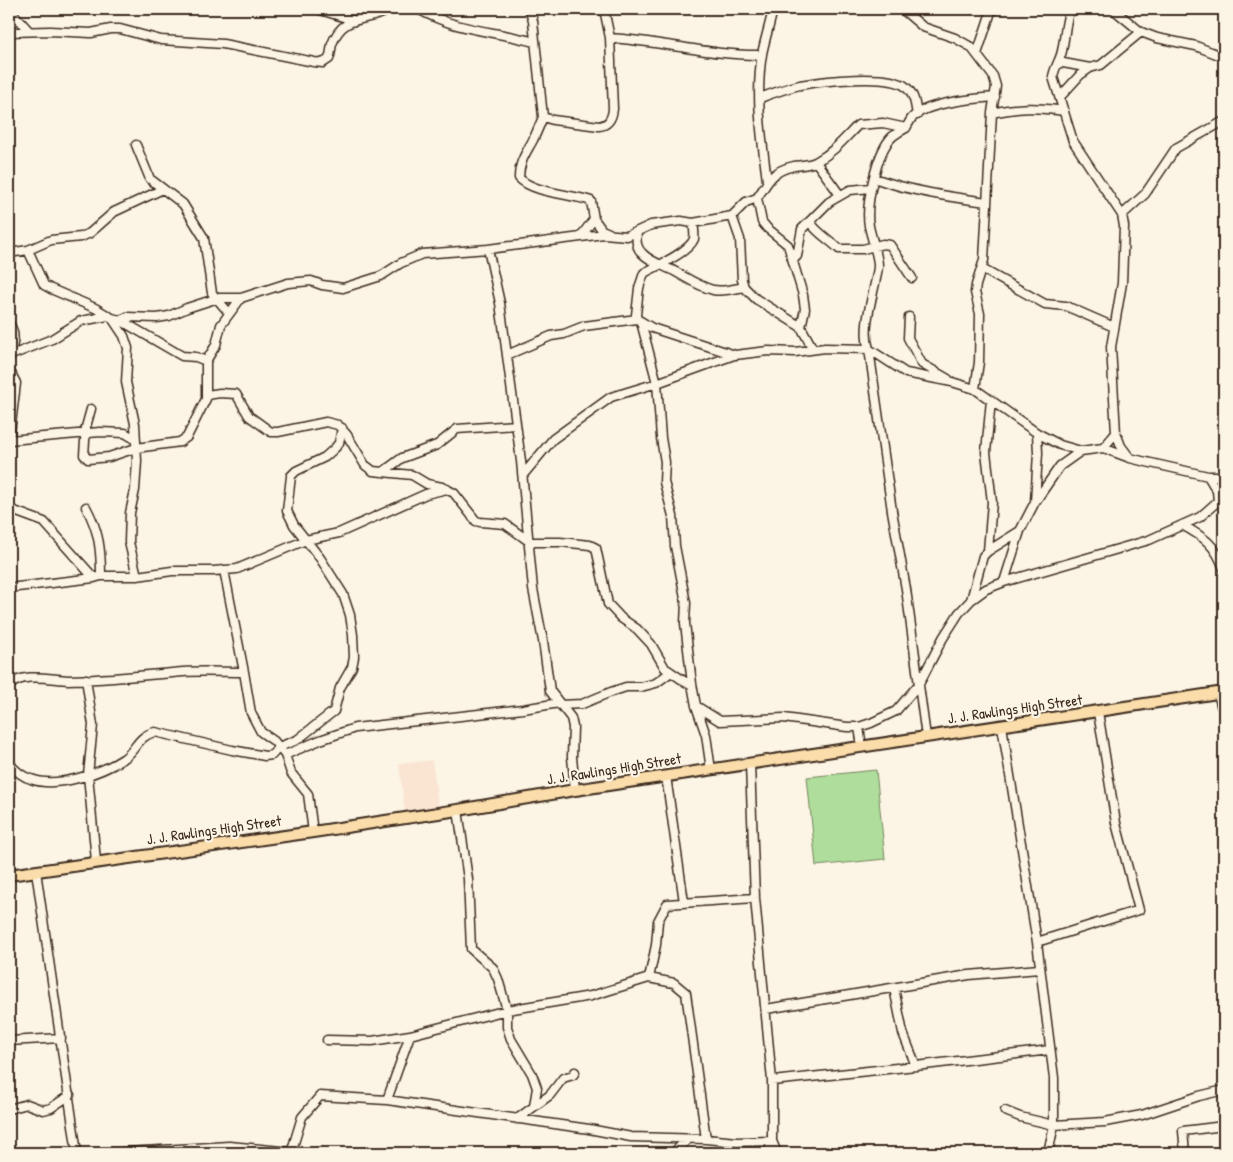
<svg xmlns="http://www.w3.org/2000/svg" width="1233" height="1162" viewBox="0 0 1233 1162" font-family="'Patrick Hand',sans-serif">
<rect width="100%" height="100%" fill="#fcf5e5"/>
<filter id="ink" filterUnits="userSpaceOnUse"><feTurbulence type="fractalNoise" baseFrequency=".02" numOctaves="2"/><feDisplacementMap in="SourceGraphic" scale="10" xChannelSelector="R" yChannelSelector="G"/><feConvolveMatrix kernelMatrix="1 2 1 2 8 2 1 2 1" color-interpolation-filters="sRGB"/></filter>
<g filter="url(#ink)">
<!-- built -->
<path fill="#fae5d3" d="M432,760l7,49 -34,4 -6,-49z"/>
<!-- green -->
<path fill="#afdd9c" stroke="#75845d" d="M876,770l9,89 -69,7 -9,-89z"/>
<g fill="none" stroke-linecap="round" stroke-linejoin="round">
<!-- minor casing -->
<g stroke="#3b2a1e" stroke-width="11">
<path id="minor" d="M9,9l20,22
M317,9l36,11
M418,9c41,23 74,21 116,33
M529,9l4,12 10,96 10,3 46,6c10,-1 13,-8 14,-17l-3,-71 -6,-29
M902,9l21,18 32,11 16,9 22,29 3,10 -4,27 -8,147 -8,25 -1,7 5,22 -1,48 -4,27
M1070,9c-5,14 -5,28 -8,42 -2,10 -8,17 -9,26l20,64 49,74 2,11 -2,57 -11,64 5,86 -13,15
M1113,9l28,23 16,6 39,8 28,11
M9,32l41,-1 41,2 20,-4h9l41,11 62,4 91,18 9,1 6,-4c2,-5 2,-11 3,-15 12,-32 36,-21 59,-35
M610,38c51,3 101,18 152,17
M977,54l14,-42 3,-3
M1058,62l32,6
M1060,97l20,-22 10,-7 11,-3 40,-33
M760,98c13,-5 27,-10 40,-13 21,-4 90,-12 106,2 9,8 9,17 11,28
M992,113c26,-6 45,-6 72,-2
M543,117c-3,7 -6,15 -10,23 -7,13 -14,22 -14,38 14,15 53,16 72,23l3,18 -13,17
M906,128c-4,2 -9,5 -13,8 -16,14 -28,69 -24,90 2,11 10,32 9,41 -3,25 -17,58 -9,82l23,162 14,78 20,148
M136,145l14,34 33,25 21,34 8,55 17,20
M816,162l24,33
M874,178c36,13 75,19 113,24
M767,181c-5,-42 -12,-84 -5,-127 3,-15 8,-30 11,-45
M757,198l5,24 5,6 21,17 15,50 2,14 -4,18
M1122,215l23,-21 31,-46 48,-27
M732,216l8,23 2,41 2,7 12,12 45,28 12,22
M594,219l8,11 7,3
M810,222c7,11 20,18 29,27h24l20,-5 7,1 22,33
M693,223c1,6 2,11 1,16 -5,13 -37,27 -50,34l-5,15 -3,27 1,4 15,9 83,27 33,-4 27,1 30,-4 44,1 37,24 46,9 23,7 62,44 23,12 21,6
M637,232c-1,9 -1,16 6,22 8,8 21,12 31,17 13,7 24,15 39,19 10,2 21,-1 31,-3
M488,249l12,54 21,158 12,128 10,52 7,50 21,27 2,9 -1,30 3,33
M28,250l16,35 7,4 44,19 17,10 8,2 7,-3 30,1 12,-2 18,-8 31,-10h23l47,-15 23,-2 11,4 21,3 38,-12 20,-13 21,-9 66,-5 116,-15 23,2 24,-11 30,-4 12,2 39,-7 14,-14 11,-4c12,-17 14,-27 37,-32 7,-1 17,-1 23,-5 17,-9 28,-23 41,-36l25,-2 23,5c2,-3 4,-8 6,-10 14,-16 63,-19 83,-21
M9,253l19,-3 23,-10 30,-3 9,-4 24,-21 49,-23
M793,260l4,-4 5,-27 27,-27 21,-12 21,-2
M982,269l63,35 21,2 48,21
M909,317l-1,21 14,26 26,15
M112,318l12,18 4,12 -2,34 9,42 2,37 -2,29 -5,23 -1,29 8,34
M120,320l62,36 14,1 10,4
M641,322l16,61 4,55 4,24 -1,20 9,34 2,30 11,57 -1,20 7,61 4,22 10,29 5,35
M9,323c8,12 4,22 0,35
M507,355l44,-19 13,-2 20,-8 53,-7
M9,356l43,-17 29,-18 27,-5
M9,369l7,14 -7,58
M207,395l13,-2 16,1 13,22 22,16h7l48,-10 12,3 9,10 18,30 8,6 39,4 15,9 15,3 12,6 22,28 4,1 25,2 25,18h30l30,3 6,3 12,56 13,14 16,11 14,15 14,24 22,15 5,1
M91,409l-5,18 -2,28 4,4 21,-2 27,-9 44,-6 7,-5 19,-38v-38l10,-16 5,-20 20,-27
M1116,433l5,13 9,12
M10,440l90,-8 25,1 10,6
M383,472l19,-14 35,-13 20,-16 59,-4
M523,475l30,-36 58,-42 46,-14 77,-28
M1035,502l3,-49 -1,-20
M86,507c13,24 15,42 15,69
M9,509l35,13 50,56 7,-2h36l35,-5h42l23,-2 69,-29 33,-7 87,-39 21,-5
M1182,525c22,12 34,20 42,44
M988,551l4,-49 -6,-50 5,-52
M224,570l20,102 7,41 10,19 13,9 11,14 6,18 17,21 5,38
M1004,582l16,-51
M9,588l85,-10
M971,600l12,-44 5,-5 32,-20 15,-29 25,-36 21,-15 22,-3 27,10 12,3 66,15h16
M86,679l7,46 -5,50 8,86
M9,686c14,-14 40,-7 59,-6 38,0 77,-5 115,-8 20,-1 41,0 61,0
M1218,693l6,24
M560,705l22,-1 29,-12 15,-5h15l15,-4 15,-11
M696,706l24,15 64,-3 63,9h12l12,-4 25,-12 23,-27 24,-46 16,-25 12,-13 15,-11 18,-7 145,-42 51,-23 18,-16 -1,-10 -9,-15
M1002,726l35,216 17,136v47l-6,28
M859,727l3,20
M285,755l35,-15 35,-12 168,-19 36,-6
M9,763c5,6 14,14 22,16 26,10 70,-6 92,-20 13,-8 14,-23 32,-27l77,18 33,6 7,-1 7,-8 18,-7 37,-29 6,-23 12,-21 2,-10 -1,-22 -3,-20 -7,-21 -23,-36 -26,-33 -7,-14 4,-35 5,-5 29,-14 10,-9 4,-5 3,-15
M750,764l5,134 17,183v60l5,12
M666,776l18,126
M458,810l10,69 3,70 22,19 5,11 9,31v17l4,12 21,35 5,14 -3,18
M36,871l41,282
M1037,942l102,-32 -23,-87 -18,-111
M649,978l7,-33 2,-24 9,-17 88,-6
M894,988l9,45 13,33
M766,1009l203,-34 70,-6
M327,1040l45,1 38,-6 97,-25 84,-14 58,-18 25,5 12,10 20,146
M9,1041l52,-3
M772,1081l144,-15 134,-16
M387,1100l23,-65
M9,1109l18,-5 16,6 8,-2 19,-13
M1005,1111l15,6 34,8 51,-3 37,-7 57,-19 25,-6
M517,1119l33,-24 13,-17 10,-3 2,-3
M110,1153l119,-7 63,6
M291,1153l11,-36 18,-21 67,4 202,29 42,8 75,2 31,3 35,-1 -4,12
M673,1153l14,-13
M1185,1153l-2,-22 41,-5"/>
</g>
<!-- major casing -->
<g stroke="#3b2a1e" stroke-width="14">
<path id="major" d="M9,875l304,-43 145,-22 117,-20 649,-98"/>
</g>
<!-- minor -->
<use href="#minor" stroke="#fcf5e5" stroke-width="8"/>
<!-- major -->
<use href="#major" stroke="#fbddab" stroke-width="10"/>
</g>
</g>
<g text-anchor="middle" stroke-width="4.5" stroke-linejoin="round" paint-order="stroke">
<!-- street labels -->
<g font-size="15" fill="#3b2a1e" stroke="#fcf5e5">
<text transform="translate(1015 709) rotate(-8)" y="5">J. J. Rawlings High Street</text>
<text transform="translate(614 769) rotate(-9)" y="5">J. J. Rawlings High Street</text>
<text transform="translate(214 830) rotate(-8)" y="5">J. J. Rawlings High Street</text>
</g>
</g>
<!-- margin -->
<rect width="1233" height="1162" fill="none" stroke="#fcf5e5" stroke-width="30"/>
<rect x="15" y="15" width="1203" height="1132" fill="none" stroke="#3b2a1e" stroke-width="2" filter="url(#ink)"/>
</svg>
